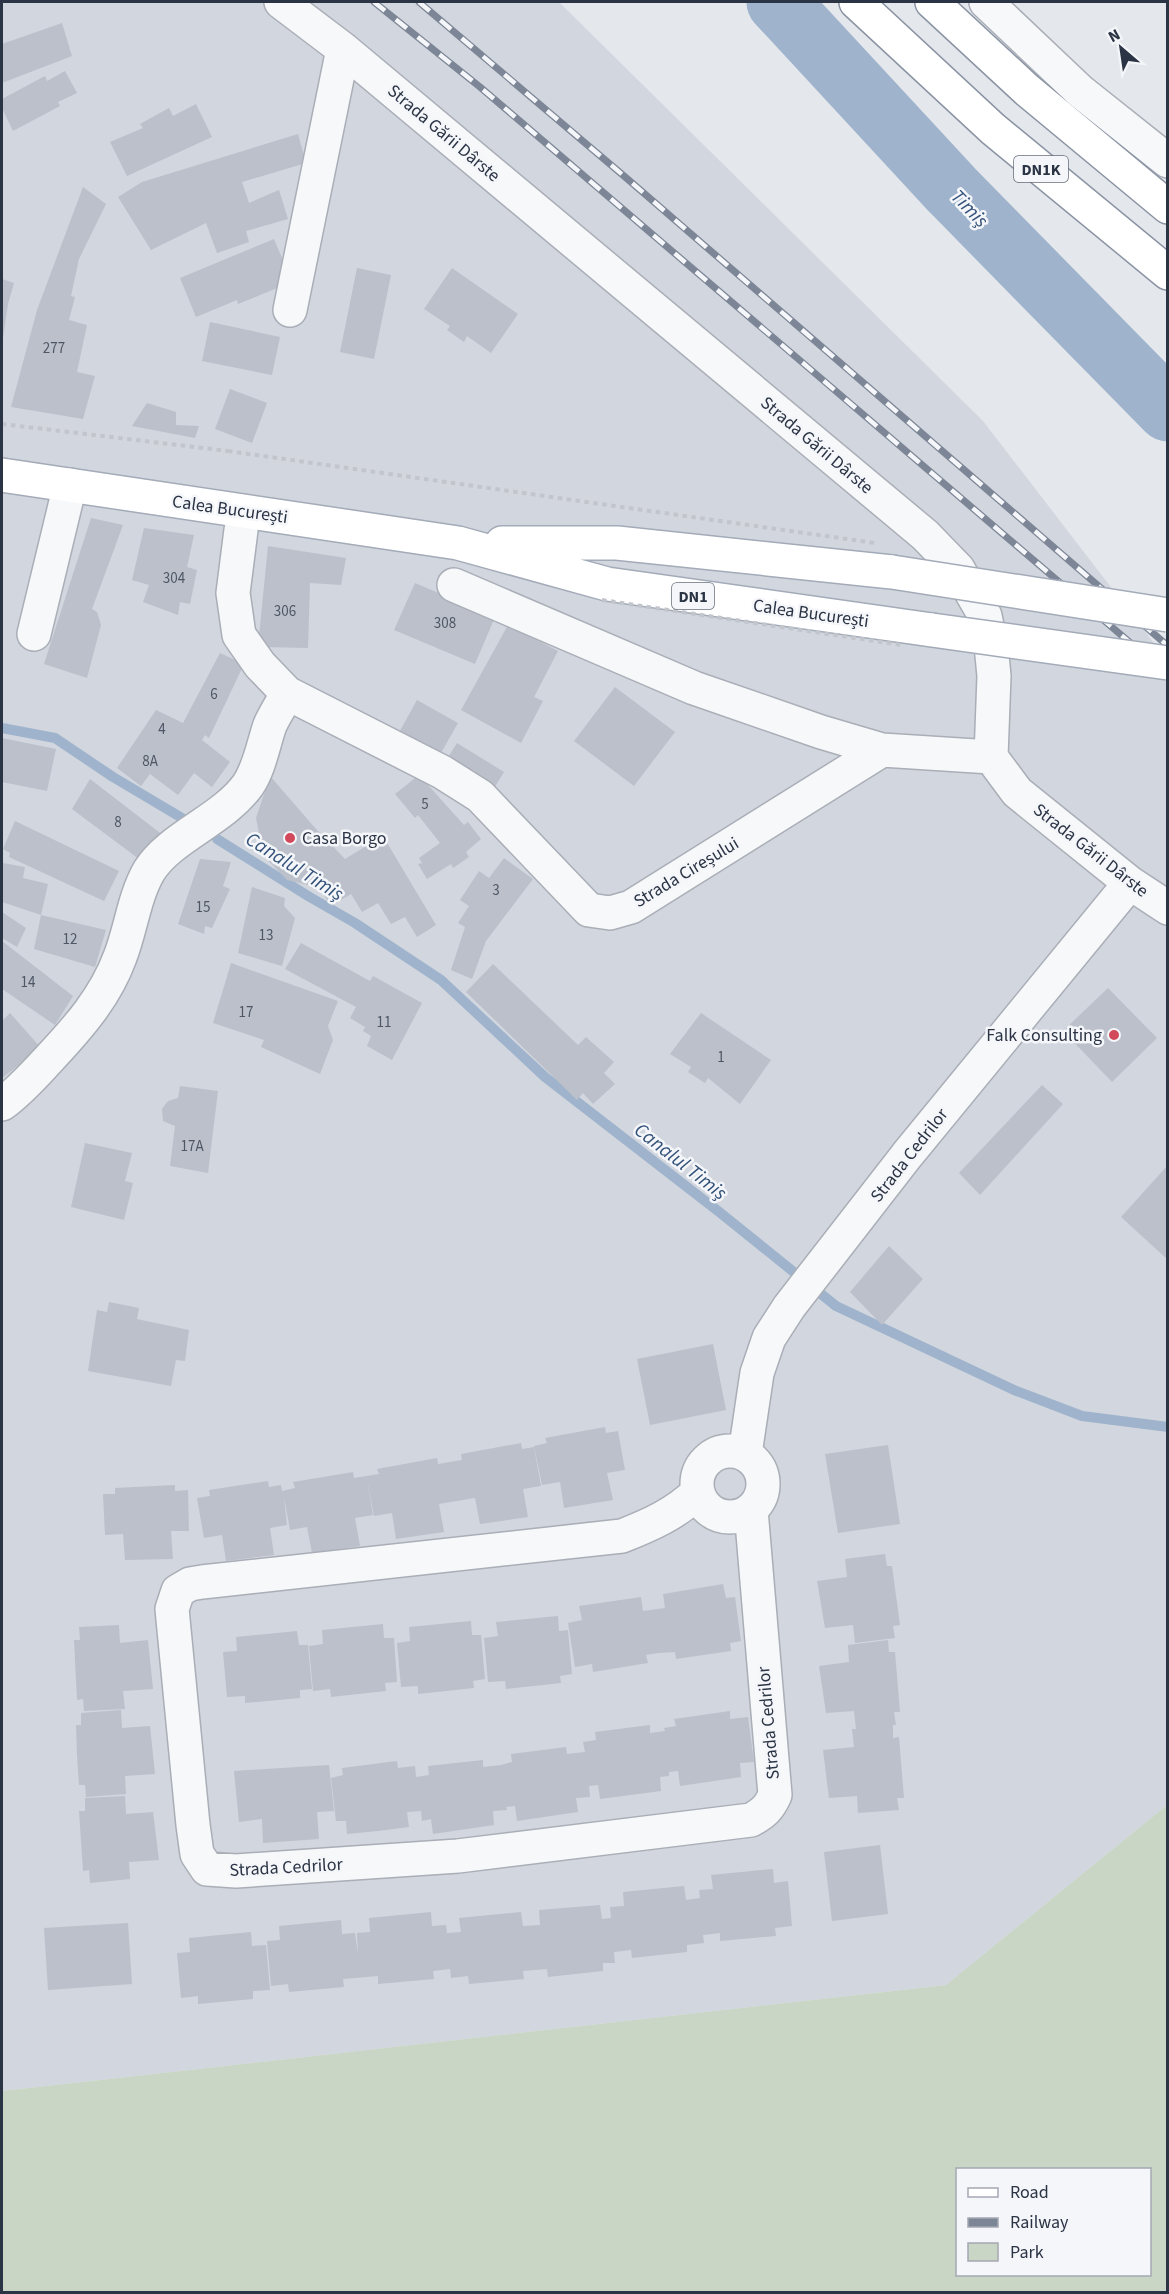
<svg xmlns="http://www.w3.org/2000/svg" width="1169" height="2294" viewBox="0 0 1169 2294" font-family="'Source Sans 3',sans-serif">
<rect width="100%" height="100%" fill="#e4e7ec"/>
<!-- built -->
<path fill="#d2d6de" d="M2,2h557l424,419 184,239v1145l-221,180 -944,106z"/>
<!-- green -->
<path fill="#c9d6c5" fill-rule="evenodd" d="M1167,1805v487h-1165v-201l944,-106zM958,2170h192v104h-192z"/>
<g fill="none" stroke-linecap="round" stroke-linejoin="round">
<!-- stream -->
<path stroke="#9fb4cc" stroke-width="10" d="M2,728l53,10 58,39 69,41
M217,839l91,57 47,27 86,57 104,97 173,134 118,95 178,84 68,26 86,11"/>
<!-- river -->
<path stroke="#9fb4cc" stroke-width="63" d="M778,2l174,188 216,220"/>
</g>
<!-- building -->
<path fill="#bbc0ca" d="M62,23l10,33 -70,27v-39z
M65,71l12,22 -19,9 2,4 -47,25 -11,-23v-9l43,-23 2,5z
M196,104l16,33 -85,39 -17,-34 33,-14 -3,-4 29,-16 4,8z
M298,134l8,29 -64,19 7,21 30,-13 9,29 -42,12 3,11 -32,11 -11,-30 -55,27 -33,-53 24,-15z
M83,187l23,17 -27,55 -8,37 4,1 -6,23 18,5 -10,47 18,4 -12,43 -72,-12 26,-97z
M274,239l18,43 -54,22 -1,-4 -41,17 -16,-39z
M357,268l34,7 -17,84 -34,-7z
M452,268l66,46 -27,39 -24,-17 -3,6 -17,-12 3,-4 -26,-17z
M2,279l12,4 -6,21 -5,34z
M210,322l70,15 -8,38 -70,-14z
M230,389l37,14 -15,40 -37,-14z
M147,403l29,9v13l23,1 -4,12 -63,-12z
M91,518l32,7 -31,84 5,3 4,13 -14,53 -43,-14z
M144,528l50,7 -7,32 10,3 -7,34 -10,-2 -2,13 -35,-13 6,-17 -17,-5z
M268,546l78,12 -5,27 -31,-2 -2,65 -46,-1 -3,-11z
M415,583l80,34 -20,47 -81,-34z
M508,625l50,26 -24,46 9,4 -22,42 -60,-33z
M220,653l24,11 -35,74 -4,-3 -3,5 28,22 -18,25 -18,-14 -16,22 -28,-21 -9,12 -24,-18 39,-58 27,13z
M615,687l60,45 -41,54 -60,-45z
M417,700l41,23 -21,37 -41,-22z
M2,738l54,11 -9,42 -45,-9z
M457,743l47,29 -13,21 -47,-29z
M419,775l45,50 4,-3 13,17 -15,13 3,5 -16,11 -2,-4 -24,15 -9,-15 4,-1 -3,-5 21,-15 -22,-28 -3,3 -20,-24z
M270,776l46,53 29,30 38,-23 53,89 -19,12 -12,-20 -14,7 -13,-21 -16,9 -11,-18 -20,12 -12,-19 -4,3 -7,-5 -21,-5 -24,-25 -7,-37z
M90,779l74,57 -21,26 -71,-53z
M15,821l104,50 -15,30 -95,-44 1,-4 -7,-4z
M504,858l29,21 -47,62 -14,38 -21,-9 14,-43 -7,-4 11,-17 -9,-6 19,-29 10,7z
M200,859l31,3 -8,24 7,3 -18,39 -7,-2 -1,8 -26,-10z
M3,863l22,4 -2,11 25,6 -7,31 65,15 -11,37 -61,-18 7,-34 -39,-13z
M252,887l33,11 -1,8 11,12 -13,48 -44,-13z
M2,912l24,16 -9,19 -15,-9z
M2,941l71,55 -18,29 -53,-36z
M301,943l69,38 3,-5 49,27 -30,57 -25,-14 4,-10 -8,-5 2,-4 -15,-9 6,-11 -71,-38z
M231,963l107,38 -10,25 5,14 -13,34 -59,-27 3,-7 -51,-17z
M493,964l85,81 8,-8 28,25 -10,11 11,11 -22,20 -10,-11 -6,7 -111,-108z
M1108,988l49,50 -45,44 -49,-51z
M10,1013l31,35 -19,18 -2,-2 -18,14v-57z
M701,1013l70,47 -31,44 -32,-26 -3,5 -17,-11 3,-5 -21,-13z
M1042,1085l21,19 -83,91 -21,-22z
M180,1086l38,5 -10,82 -38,-7 5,-40 -12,-5 -1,-12 6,-8 10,-3z
M85,1143l47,10 -7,28 8,2 -9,37 -53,-13z
M1167,1166v93l-46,-42z
M889,1246l34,33 -41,46 -32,-33z
M109,1302l30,6 -2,11 52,11 -4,31 -9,-1 -5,26 -83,-15 9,-61 10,2z
M713,1344l13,66 -76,15 -13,-66z
M605,1427l1,6 12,-2 7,39 -18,3 6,27 -49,8 -4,-26 -18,3 -8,-39 13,-3 -2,-5z
M521,1443l1,6 12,-2 7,39 -18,3 5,28 -48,7 -5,-26 -36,6 5,28 -48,7 -4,-26 -18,3 -7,-37 6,36 -18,3 5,28 -48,7 -5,-26 -17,3 -6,-33 3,28 -17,3 4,27 -48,6 -4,-26 -18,3 -7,-40 13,-2 -1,-6 59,-9 1,6 12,-2 1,6 13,-3 -2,-6 60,-10 1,6 25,-4 -2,-5 60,-11 1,6 24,-4 -1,-6z
M888,1445l12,79 -62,9 -13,-79z
M175,1485v6l13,-1 1,41h-18l2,28 -48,1 -2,-26 -18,1 -2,-41h12v-6z
M885,1554l2,12h5l8,59 -7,1 2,12 -40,5 -2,-18 -28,3 -8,-47 30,-4 -2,-18z
M723,1584l3,14 9,-1 6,44 -11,2 1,8 -55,8 -1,-7 -17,1 -12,2 2,8 -55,9 -1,-8 -17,3 -7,-44 14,-3 -3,-14 62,-9 2,14 22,-3 -2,-14z
M558,1616l1,15 9,-1 4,44 -12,2 1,7 -55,6 -1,-8 -17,1 -4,-44 14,-2 -2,-14z
M471,1621l1,14h9l4,44 -12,2 1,7 -56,6v-8l-17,1 -4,-44 13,-2 -1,-14z
M383,1624l1,14h10l3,44 -12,1 1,8 -55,6 -1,-8 -17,2 -4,-45 14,-2 -1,-14z
M119,1625l1,18 28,-3 5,49 -30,2 2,18 -41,2 -1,-12 -6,1 -3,-60h6l-1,-13z
M297,1631l2,14h9l4,44 -12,1v8l-55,5v-7l-18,1 -4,-45 14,-1 -1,-14z
M888,1640l1,12h6l5,60h-6l2,13h-3v13l6,-1 5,61h-7l2,12 -41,3 -1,-17 -28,2 -6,-48 31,-3 -2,-18h4l-2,-18 -28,2 -7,-47 30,-4 -1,-17z
M121,1710l1,18 28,-2 5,48 -30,2 1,18 -40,3 -1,-12h-6l-2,-30 -1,-30h5v-12z
M730,1711v8l18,-2 6,45 -14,1 1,14 -61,9 -2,-15 -9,1v4l-9,1 1,14 -61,8 -2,-14 -9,1 1,11 -14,1 2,14 -61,9 -2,-15 -9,1 1,3 -14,1 1,14 -61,9 -2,-15 -9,2 -1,-10 -14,1 2,15 -31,4 -31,3 -1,-13h-10l-5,-43 12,-3 -1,-7 55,-7 1,7 17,-2 1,11 13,-2 -1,-9 55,-6v7l18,-2 11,-3 -1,-8 55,-7 1,7 18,-2 -2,-10 13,-2 -1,-8 55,-7v8l15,-2 -1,-3 12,-2 -2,-7z
M329,1765l5,46 -17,1 2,27 -56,4 -1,-24 -23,3 -5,-51z
M125,1796l1,18 27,-2 6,48 -30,2 1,17 -40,4 -1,-13 -6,1 -4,-60h6v-13z
M880,1845l8,69 -56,7 -8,-69z
M773,1869l1,14 14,-2 4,45 -17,2 1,8 -56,5v-8l-17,2 1,8 -17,2v7l-55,6 -1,-8 -17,2 1,11h-12v8l-55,6 -1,-8 -24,2 1,8 -55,5 -1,-8 -17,2 -1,-9 -17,2 1,8 -56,5v-8l-35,3 1,8 -55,5 -1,-8 -17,2 -4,-45 13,-1 -1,-14 62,-6 1,14 13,-1 3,21 -1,-21 13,-1 -1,-14 62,-6 1,14 14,-1 1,8 14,-1 -2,-14 62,-6 2,14 17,-1 -1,-15 61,-5 2,14 9,-1 -1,-11 14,-1 -1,-14 61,-6 2,14 14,-2 -1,-8 14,-1 -2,-14z
M128,1923l4,61 -84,6 -4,-62z
M251,1932l1,14 14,-1 4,45 -17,1v8l-55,5v-8l-17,2 -4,-45 13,-1 -1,-14z"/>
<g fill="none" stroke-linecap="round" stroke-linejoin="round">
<!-- minor casing -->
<g stroke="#a9aeb7" stroke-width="36">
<path id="minor" d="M281,2l62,47 582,486 33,34 27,47 6,29 3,31 -3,81 26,35 113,91 38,25
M986,2l94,89 88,70
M290,310l53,-261
M241,530l-8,63 6,42 21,30 27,28 155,79 38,24 109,114 21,3 21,-6 251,-157
M454,585l240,103 127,44 61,18 109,7
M34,634l36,-149
M2,1104c17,-12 31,-28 46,-44 29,-31 57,-62 72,-103 11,-28 14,-60 29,-86 21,-34 74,-51 99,-86 12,-18 15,-40 22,-60 5,-11 12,-21 17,-32
M697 1484a33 33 0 1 1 66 0a33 33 0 1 1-66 0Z
M745,1454l12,-81 12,-35 20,-31 118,-152 223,-272
M697,1493c-22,21 -47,32 -75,43l-420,46 -12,2 -12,7 -6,18 21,216 4,29 10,15 29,2 222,-15 293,-36c13,-7 18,-12 24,-25l-24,-285"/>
</g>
<!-- primary casing -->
<g stroke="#a3abb8" stroke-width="36">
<path id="primary" d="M2,475l456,68 149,41 325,46
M502,543h115l275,29"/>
</g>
<!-- trunk casing -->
<g stroke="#8b94a3" stroke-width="36">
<path id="trunk" d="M856,2l137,127 175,144
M932,2l95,88 141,117"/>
</g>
<!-- path -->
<path stroke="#c2c5cb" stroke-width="4" stroke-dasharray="4.5 4.5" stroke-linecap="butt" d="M2,424l226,27"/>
<!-- minor -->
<use href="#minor" stroke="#f7f8fa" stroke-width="33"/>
<!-- primary -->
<use href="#primary" stroke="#fff" stroke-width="33"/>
<!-- trunk -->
<use href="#trunk" stroke="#fff" stroke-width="33"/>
<!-- rail casing -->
<g stroke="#7d8696" stroke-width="7">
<path id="rail" d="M374,2l106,85 688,588
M419,2l205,174 544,470"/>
</g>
<!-- rail -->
<use href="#rail" stroke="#f4f6f9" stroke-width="4.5" stroke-dasharray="14" stroke-linecap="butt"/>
<!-- primary-bridge casing -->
<g stroke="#a3abb8" stroke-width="36" stroke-linecap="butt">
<path id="primary-bridge" d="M892,572l276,43
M932,630l236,33"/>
</g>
<!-- path-bridge -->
<path stroke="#c2c5cb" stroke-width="4" stroke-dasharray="4.5 4.5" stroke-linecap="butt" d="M228,451l647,92
M602,600l299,45"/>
<!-- primary-bridge -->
<use href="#primary-bridge" stroke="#fff" stroke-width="33"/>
</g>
<!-- markers -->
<g fill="#d1495b" stroke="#f4f6f9" stroke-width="2">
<circle cx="290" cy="838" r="6"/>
<circle cx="1114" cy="1035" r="6"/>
</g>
<g text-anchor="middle" stroke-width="5" stroke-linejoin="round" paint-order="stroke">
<!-- number labels -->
<g font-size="15" fill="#4f5766">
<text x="54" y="353">277</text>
<text x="174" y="583">304</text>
<text x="285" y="616">306</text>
<text x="445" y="628">308</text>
<text x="214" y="699">6</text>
<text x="162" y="734">4</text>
<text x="150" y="766">8A</text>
<text x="425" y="809">5</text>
<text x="118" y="827">8</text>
<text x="496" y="895">3</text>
<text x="203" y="912">15</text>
<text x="266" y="940">13</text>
<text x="70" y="944">12</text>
<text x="28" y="987">14</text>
<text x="246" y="1017">17</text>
<text x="384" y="1027">11</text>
<text x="721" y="1062">1</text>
<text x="192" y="1151">17A</text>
</g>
<!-- shield labels -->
<g fill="#f4f6f9" stroke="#676e7b" stroke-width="1.5">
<rect x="1014" y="156" width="54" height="26" rx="4.5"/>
<rect x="672" y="583" width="42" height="26" rx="4.5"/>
</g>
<g font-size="16" font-weight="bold" fill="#2b3445">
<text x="1041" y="175">DN1K</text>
<text x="693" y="602">DN1</text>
</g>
<!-- street labels -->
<g font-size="18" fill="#2b3445" stroke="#f4f6f9">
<text transform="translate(444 133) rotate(40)" y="6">Strada Gării Dârste</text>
<text transform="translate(817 445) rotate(40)" y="6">Strada Gării Dârste</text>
<text transform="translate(230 509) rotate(8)" y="6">Calea București</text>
<text transform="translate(811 613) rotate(8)" y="6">Calea București</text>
<text transform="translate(1091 850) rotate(38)" y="6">Strada Gării Dârste</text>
<text transform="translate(686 872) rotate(-31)" y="6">Strada Cireșului</text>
<text transform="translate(909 1155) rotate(-52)" y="6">Strada Cedrilor</text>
<text transform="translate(768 1723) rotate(-95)" y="6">Strada Cedrilor</text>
<text transform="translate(286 1867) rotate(-3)" y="6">Strada Cedrilor</text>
</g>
<!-- poi labels -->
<g font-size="18" fill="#2b3445" stroke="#f4f6f9" text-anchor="start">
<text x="302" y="844">Casa Borgo</text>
<text x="1102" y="1041" text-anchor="end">Falk Consulting</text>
</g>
<!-- water labels -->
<g font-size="20" font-style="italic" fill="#34527a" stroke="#f4f6f9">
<text transform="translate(970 208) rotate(46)" y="7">Timiș</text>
<text transform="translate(295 866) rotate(32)" y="7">Canalul Timiș</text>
<text transform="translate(681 1161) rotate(38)" y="7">Canalul Timiș</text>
</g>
</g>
<!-- border -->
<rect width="1169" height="2294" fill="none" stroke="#2b3445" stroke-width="6"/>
<!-- legend -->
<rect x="956" y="2168" width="195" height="108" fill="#f4f6f9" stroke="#a4a8b1" stroke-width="1.5"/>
<rect x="968" y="2188" width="30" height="9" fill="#ffffff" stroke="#a4a8b1" stroke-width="1.5"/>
<text x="1010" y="2198" font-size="18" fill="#2b3445">Road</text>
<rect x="968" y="2218" width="30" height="9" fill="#7d8696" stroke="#a4a8b1" stroke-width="1.5"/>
<text x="1010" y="2228" font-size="18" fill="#2b3445">Railway</text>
<rect x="968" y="2243" width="30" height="18" fill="#c9d6c5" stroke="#a4a8b1" stroke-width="1.5"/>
<text x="1010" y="2258" font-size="18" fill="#2b3445">Park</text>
<!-- north arrow -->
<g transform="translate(1121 48) rotate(331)" stroke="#f4f6f9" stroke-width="4.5" paint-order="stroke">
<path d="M0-4.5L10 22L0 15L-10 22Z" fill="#2b3445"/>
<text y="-9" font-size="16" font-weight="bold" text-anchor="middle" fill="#2b3445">N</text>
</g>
</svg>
